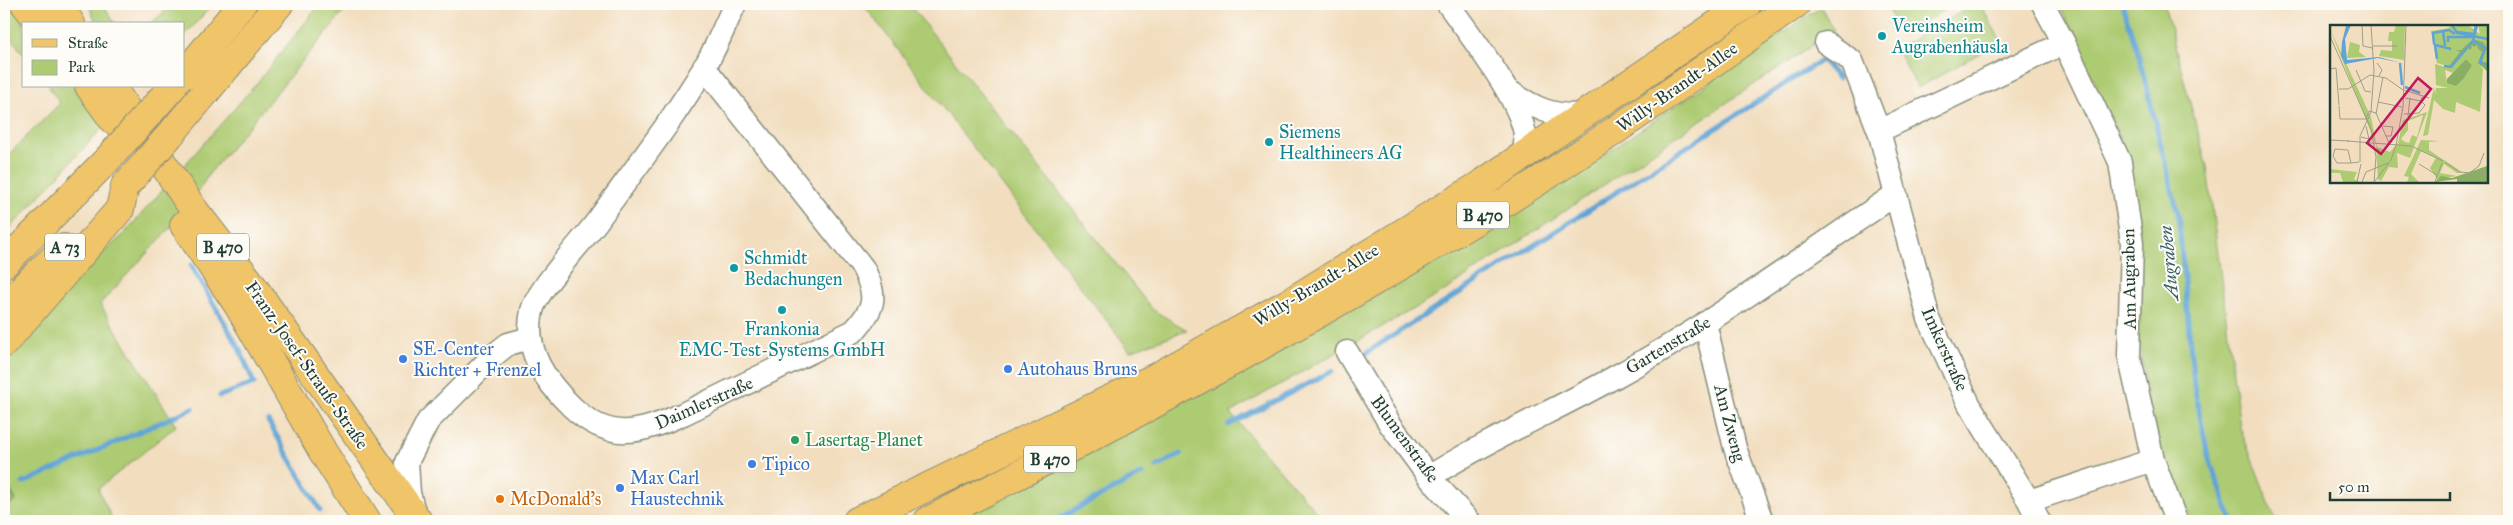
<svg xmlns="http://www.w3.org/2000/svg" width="2513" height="525" viewBox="0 0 2513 525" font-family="'IM FELL Great Primer',serif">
<rect width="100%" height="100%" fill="#fdfcf7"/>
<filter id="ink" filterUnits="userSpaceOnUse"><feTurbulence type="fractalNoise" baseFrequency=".02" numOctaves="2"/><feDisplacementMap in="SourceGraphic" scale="10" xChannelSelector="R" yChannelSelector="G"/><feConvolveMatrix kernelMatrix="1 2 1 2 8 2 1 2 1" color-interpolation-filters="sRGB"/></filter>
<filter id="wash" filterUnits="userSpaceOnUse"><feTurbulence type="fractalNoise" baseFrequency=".0096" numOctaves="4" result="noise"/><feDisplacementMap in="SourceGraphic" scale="20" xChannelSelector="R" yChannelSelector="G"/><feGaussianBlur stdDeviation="1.12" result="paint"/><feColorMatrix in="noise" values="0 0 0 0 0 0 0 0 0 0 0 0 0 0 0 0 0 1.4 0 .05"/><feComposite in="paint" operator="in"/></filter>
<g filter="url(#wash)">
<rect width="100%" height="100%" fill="#f2debf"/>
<!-- green -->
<path fill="#adcb72" stroke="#668453" d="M4,4h8l12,20v31l-20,-27z
M88,4h15l12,20h-18z
M174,4h39l-29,32v-12h-34z
M320,4h30l-141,170 -24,38 -85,92 76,122 -78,63 15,32h-109v-13l12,-8 -12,-21v-139l118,-104 135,-153z
M863,4h46l244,306 34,20 -57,21z
M1885,4h70l-53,31z
M1976,4h4l21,37 -83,47 -22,-39z
M2059,4h105l43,163 33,261 36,93h-83l-38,-65 -18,-131 -10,-171z
M1821,7l13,24 -389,260 -215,122 94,108h-371l474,-255 148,-92z
M48,86h26l30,40 -100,109v-76l56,-56z"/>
<!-- forest -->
<path fill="#8aaf64" stroke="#54764c" d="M4,479l12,22 -12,7z"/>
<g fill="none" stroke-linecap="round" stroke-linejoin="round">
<!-- stream -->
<path stroke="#60a4d5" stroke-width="5" d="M2122,4l16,49 40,161 16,172 14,70 24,65
M191,265l48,83 15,35 -34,13
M1366,353l456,-293 16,18
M268,421l52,89
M1229,425l103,-54
M1156,467l25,-13
M23,483l170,-75
M1054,521l88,-47"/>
</g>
</g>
<g filter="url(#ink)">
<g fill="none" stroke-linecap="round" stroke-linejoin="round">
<!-- minor casing -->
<g stroke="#888e7a" stroke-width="25">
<path id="minor" d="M1448,4c20,29 82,106 77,140 0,5 -4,10 -6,15
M2043,4l21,39 56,119 12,81 -3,112 24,105 23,61
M1826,43l26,18 27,70 50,188 40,85 60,97 124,-41
M704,67l159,201c15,30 12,39 -9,63l-171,83c-43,19 -73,29 -111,-7 -26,-25 -49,-56 -40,-96 5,-22 51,-70 66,-91 36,-50 74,-99 106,-152 12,-20 21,-43 31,-64
M1507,90c27,18 46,28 79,24
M1879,131l185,-88
M1705,323l30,125 27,73
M1347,352l43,72 39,53 40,44
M1429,477c60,-38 123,-65 184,-99 99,-54 190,-121 283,-184
M2029,501l10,20
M414,512l-5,-19 -2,-31 21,-41 66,-66 14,-11 22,-6"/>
</g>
<!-- major casing -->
<g stroke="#888e7a" stroke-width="30">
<path id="major" d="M25,4l16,20
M58,4l13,20
M89,86l25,35
M111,86l83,124 53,68 171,243
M184,225l54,80 85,147 44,69
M857,521l299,-144 134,-75 187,-115 270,-183
M928,521c213,-108 425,-220 626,-350 82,-53 162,-111 242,-167"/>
</g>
<!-- highway casing -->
<g stroke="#888e7a" stroke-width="30">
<path id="highway" d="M184,75l58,-71
M151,111l22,-25
M170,135l109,-131
M4,264l102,-103
M4,306l60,-58
M4,343l116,-134 5,-23"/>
</g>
<!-- minor -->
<use href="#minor" stroke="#fff" stroke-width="22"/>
<!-- major -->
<use href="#major" stroke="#f0c469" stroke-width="28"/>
<!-- highway -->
<use href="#highway" stroke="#f0c469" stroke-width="28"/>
<!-- highway-bridge casing -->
<g stroke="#888e7a" stroke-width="30" stroke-linecap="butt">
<path id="highway-bridge" d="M106,161l45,-50
M125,186l45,-51"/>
</g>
<!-- highway-bridge -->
<use href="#highway-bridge" stroke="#f0c469" stroke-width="28"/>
</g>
</g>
<!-- markers -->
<g fill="#0f9aa8" stroke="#fdfcf7" stroke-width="2">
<circle cx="1882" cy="36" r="5"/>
<circle cx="1269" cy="142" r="5"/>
<circle cx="734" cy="268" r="5"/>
<circle cx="782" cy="310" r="5"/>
</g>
<g fill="#3f7fe0" stroke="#fdfcf7" stroke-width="2">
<circle cx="403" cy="359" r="5"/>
<circle cx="1008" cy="369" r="5"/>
<circle cx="752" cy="464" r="5"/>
<circle cx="620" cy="488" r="5"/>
</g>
<circle fill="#2e9e5b" stroke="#fdfcf7" stroke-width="2" cx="795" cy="440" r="5"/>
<circle fill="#e8710a" stroke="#fdfcf7" stroke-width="2" cx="500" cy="499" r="5"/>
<g text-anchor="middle" stroke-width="4" stroke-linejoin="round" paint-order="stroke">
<!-- shield labels -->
<g fill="#fdfcf7" stroke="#62766e" stroke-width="1">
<rect x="1457" y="201.5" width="52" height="27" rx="4"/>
<rect x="45" y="233.5" width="40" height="27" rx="4"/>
<rect x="197" y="233.5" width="52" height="27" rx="4"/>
<rect x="1024" y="445.5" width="52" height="27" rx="4"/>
</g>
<g font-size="16" font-weight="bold" fill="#1f3d34">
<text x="1483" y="221">B 470</text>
<text x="65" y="253">A 73</text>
<text x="223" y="253">B 470</text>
<text x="1050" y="465">B 470</text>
</g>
<!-- culture labels -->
<g font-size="18" fill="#0d838f" stroke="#fdfcf7" text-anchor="start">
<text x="1892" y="32">Vereinsheim<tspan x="1892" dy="21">Augrabenhäusla</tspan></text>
<text x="1279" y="138">Siemens<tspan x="1279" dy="21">Healthineers AG</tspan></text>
<text x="744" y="264">Schmidt<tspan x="744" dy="21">Bedachungen</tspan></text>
<text x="782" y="335" text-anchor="middle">Frankonia<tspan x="782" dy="21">EMC-Test-Systems GmbH</tspan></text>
</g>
<!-- street labels -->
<g font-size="18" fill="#1f3d34" stroke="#fdfcf7">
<text transform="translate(1677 87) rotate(-35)" y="6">Willy-Brandt-Allee</text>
<text transform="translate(2129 279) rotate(-91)" y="6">Am Augraben</text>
<text transform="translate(1316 285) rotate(-31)" y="6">Willy-Brandt-Allee</text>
<text transform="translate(1668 345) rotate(-31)" y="6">Gartenstraße</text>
<text transform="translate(1945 349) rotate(66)" y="6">Imkerstraße</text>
<text transform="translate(307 365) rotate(55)" y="6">Franz-Josef-Strauß-Straße</text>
<text transform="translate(704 403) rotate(-24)" y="6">Daimlerstraße</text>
<text transform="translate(1730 423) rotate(75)" y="6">Am Zweng</text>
<text transform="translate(1405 439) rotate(54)" y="6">Blumenstraße</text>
</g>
<!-- shop labels -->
<g font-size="18" fill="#366cbe" stroke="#fdfcf7" text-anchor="start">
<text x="413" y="355">SE-Center<tspan x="413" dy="21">Richter + Frenzel</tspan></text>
<text x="1018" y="375">Autohaus Bruns</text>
<text x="762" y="470">Tipico</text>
<text x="630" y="484">Max Carl<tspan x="630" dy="21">Haustechnik</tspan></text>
</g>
<!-- leisure labels -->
<g font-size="18" fill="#27864d" stroke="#fdfcf7" text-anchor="start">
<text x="805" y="446">Lasertag-Planet</text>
</g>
<!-- food labels -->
<g font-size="18" fill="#c56008" stroke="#fdfcf7" text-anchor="start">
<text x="510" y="505">McDonald's</text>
</g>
<!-- water labels -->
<g font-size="19" font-style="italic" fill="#36616c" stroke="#fdfcf7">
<text transform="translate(2168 263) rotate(-95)" y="7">Augraben</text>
</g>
</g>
<!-- overview -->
<g transform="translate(2330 25)">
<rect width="158" height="158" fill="#f2debf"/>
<path d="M66,0h9l-1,35 -25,-4 2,-6 11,1v-10h-4l1,-9h5zM120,0h18l12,9 -2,-9 10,1 -1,39 -5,-3 5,-15 -15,-7 -24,27 6,-2 17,-21h8l-2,4 5,4 -1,15 2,2 -3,43 -24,-10 -1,11 -12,-4 -9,-9 -6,35 -5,1 11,-49 1,7 1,-6h12l-12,-3 -1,-21 10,3 2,-1 -10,-3 -6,-32 18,-3zM136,34l6,6 -25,18 -2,-13 8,3zM0,4l41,88 6,30 13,5 8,-9 5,-23 24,-8 -17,46 -13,-5 1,15 -9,-1 -8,14 -3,-2 -2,-34zM93,90l-6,22 -5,-2 -3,8 -4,-1 -4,-3 7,-9v-9zM20,17l10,3 -1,7 7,5 -19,1zM91,115l19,1 -11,1v8l34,23h-6l-13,-9 -4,9 17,3 -20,3 -7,-11 6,-10 -15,-7 -10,23 8,8h-12l2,-5 -5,-1zM0,144l27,3 -3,7 6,3h-17l-3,-9h-10z" fill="#adcb72" fill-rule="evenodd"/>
<path d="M143,14l10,3 4,6 -5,14 5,2v7l-9,-8 4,-11 -5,-4 1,-5 -3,4 -4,-2 1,3 -3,2v-3l-15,18 -6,2 12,-15 -4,-2h5zM136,34l6,6 -8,13 -8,8 -9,-3v-4zM157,141v16h-30v-3l-22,3 6,-6 11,2z" fill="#8aaf64"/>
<path d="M21,0l-6,14 2,21 32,-3 22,6 -23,-5 -33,6 -4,-8 1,-14 4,-16z" fill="#60a4d5"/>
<path fill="none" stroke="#60a4d5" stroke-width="2.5" d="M122,0l5,8 31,6M113,6l2,15M127,7l17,2 2,-9M143,16l4,-16M118,17v-5h25M104,19l-1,-11 16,-3 6,4M107,34l-2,-14 16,4M70,38l2,22M114,41l7,1 22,-26 12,7 -5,14 8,3M75,62l15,6"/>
<path fill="none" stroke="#9e9e87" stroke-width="1" d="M32,0l1,21 9,2M0,11l41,93 5,28 -2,25M43,21h24M47,38l5,7 -3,6M0,44l6,-1 3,37M26,45l9,21 6,1M9,64h9l22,-14 16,3 17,12M74,65l25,8M75,73l16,3 1,-4M48,77l24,5M9,81l1,13h26l3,-8 7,2 13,30M46,89l7,-37M74,89l15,-1 6,-8 -4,-4M78,91l2,-18M53,101l10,1 -2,9h-5M31,112l8,2 -3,-13M0,115l19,1M17,116l64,5 32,15M66,120l7,-38 3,-82M30,137v-26l11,-24 3,-41 -3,-46M115,137l15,10 28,3M21,138l-3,-13 -13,-1 -2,7 4,7h14l8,-1M89,139l18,11M138,149l11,-8 5,-13M45,156l16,-21 5,-15M27,157l4,-18M32,157l4,-10 22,-9M105,157l7,-19"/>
<path fill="#c2185b" fill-opacity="0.15" stroke="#c2185b" stroke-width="2.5" d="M88,53l13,11 -50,65 -14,-11z"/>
<rect width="158" height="158" fill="none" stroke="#1f3d34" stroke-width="2.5"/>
</g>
<!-- margin -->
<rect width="2513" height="525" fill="none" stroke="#fdfcf7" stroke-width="20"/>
<!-- legend -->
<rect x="22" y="22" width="162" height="65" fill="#fdfcf7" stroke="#a4b0a9"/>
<rect x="32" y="39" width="25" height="8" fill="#f0c469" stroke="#a4b0a9"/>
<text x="68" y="48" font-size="15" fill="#1f3d34">Straße</text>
<rect x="32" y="60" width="25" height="15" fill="#adcb72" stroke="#a4b0a9"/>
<text x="68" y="72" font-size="15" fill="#1f3d34">Park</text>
<!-- scale -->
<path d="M2330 492v8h120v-8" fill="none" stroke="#1f3d34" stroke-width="2.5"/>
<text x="2338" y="492" font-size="15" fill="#1f3d34" stroke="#fdfcf7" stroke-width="4" paint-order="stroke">50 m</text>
</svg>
